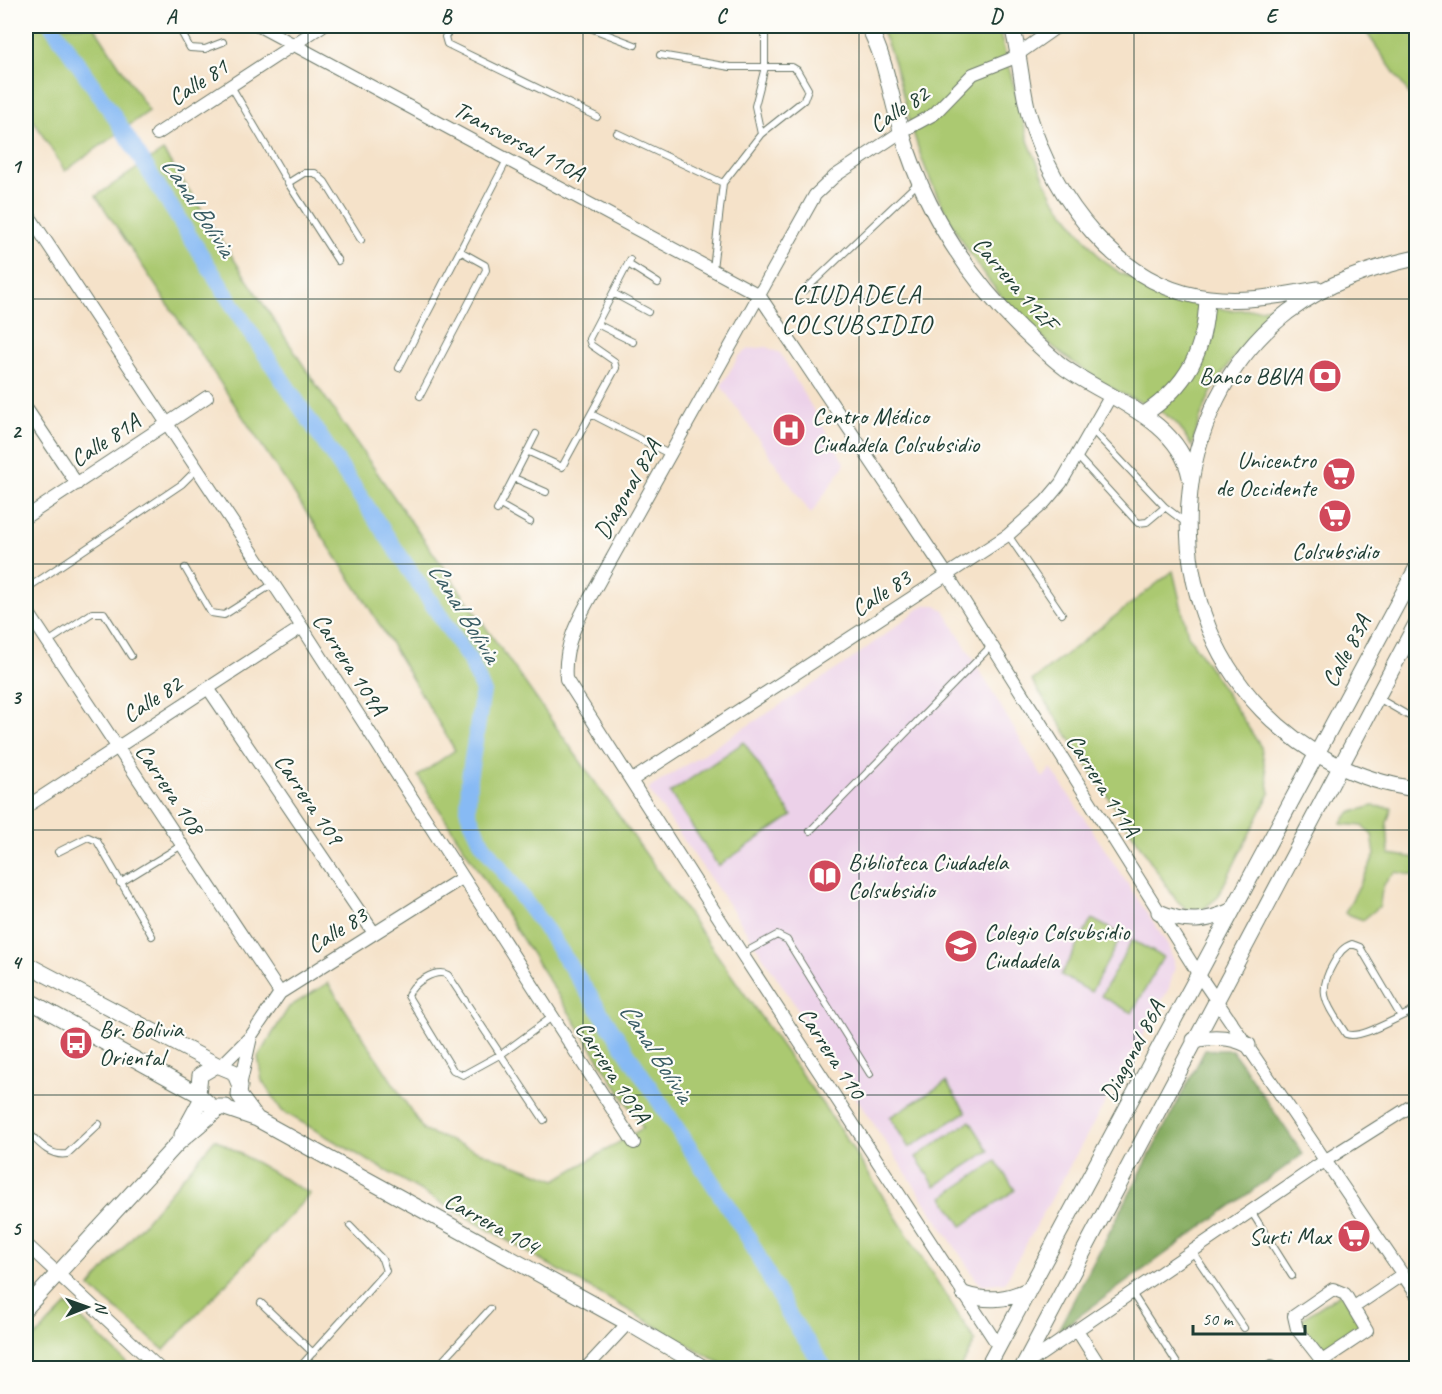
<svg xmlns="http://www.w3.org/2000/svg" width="1442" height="1394" viewBox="0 0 1442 1394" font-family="Caveat,sans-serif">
<rect width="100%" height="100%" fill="#fdfcf7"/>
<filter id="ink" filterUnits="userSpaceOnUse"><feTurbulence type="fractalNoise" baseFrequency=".0167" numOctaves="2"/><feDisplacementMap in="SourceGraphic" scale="12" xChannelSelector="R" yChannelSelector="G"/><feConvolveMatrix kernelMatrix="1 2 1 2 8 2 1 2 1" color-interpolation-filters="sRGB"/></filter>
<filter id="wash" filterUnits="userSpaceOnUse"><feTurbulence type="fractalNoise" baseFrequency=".008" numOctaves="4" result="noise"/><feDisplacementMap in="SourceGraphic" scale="24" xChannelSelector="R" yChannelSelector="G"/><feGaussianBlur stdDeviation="1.35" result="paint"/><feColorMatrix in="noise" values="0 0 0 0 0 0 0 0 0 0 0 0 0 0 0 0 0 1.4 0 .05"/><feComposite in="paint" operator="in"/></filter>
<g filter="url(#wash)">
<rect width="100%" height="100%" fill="#f5e2c9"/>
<!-- built -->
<path fill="#ecd1e9" d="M766,347l14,6 65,111 -34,50 -90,-128 18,-30 10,-7z
M924,605h12l8,5 99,168 8,-10 117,177 7,22 -6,21 -164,294 -25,3 -247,-374 -85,-122 200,-127z"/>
<!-- green -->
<path fill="#abc971" stroke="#658352" stroke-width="1.5" d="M26,26h68l55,85 -84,60 -39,-62z
M879,26h119l31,117 15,35 9,19 47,61 20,15 75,30 33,7 33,-1 33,-9c-52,43 -87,79 -102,147 -5,-7 -9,-17 -15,-23 -15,-16 -41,-22 -60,-33 -34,-19 -68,-46 -97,-74 -45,-46 -87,-118 -105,-179 -12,-37 -18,-78 -36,-112z
M1362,26h54v78z
M163,151l152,232 90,130 435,616 135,212 -14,27h-232l-447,-257 -20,-30 -4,-24 31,-50 39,-24 96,148 132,49 87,-52 -225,-352 37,-26 -91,-151 -268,-403z
M1173,571l15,64 73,112 9,46 -53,105 -15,12h-14l-12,-10 -144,-219z
M744,742l48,74 -74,50 -48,-73z
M1373,806l19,2 -5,14 2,32 27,4v18l-20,-4c-14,11 -15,17 -16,34l-17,14 -18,-7 30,-58 -3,-20 -9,-9 -22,-2 8,-11z
M1092,919l30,16 -31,57 -30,-17z
M1132,940l31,17 -31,56 -31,-17z
M946,1082l20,30 -57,36 -19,-31z
M970,1121l19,30 -54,35 -19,-29z
M215,1139l95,55 -146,156 -74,-63z
M996,1161l19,29 -53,36 -19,-29z
M1341,1293l24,37 -44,30 -24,-38z
M67,1305l65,63h-106v-22z"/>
<!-- forest -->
<path fill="#88ad63" stroke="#54754c" stroke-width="1.5" d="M1205,1050h27l71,104 -246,178z"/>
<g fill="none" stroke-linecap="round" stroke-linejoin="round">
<!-- canal -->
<path stroke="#87baf4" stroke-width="16" d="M52,26l62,90 127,202 230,344 12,29 -14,87 -1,35 14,30 68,92 198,302 41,78 36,53"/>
</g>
</g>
<g filter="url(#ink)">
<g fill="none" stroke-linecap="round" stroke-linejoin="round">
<!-- service casing -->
<g stroke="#6a7768" stroke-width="8">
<path id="service" d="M178,26l12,22 15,1 18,-7
M453,26l-8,11 2,7 150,73
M585,26l50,19
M660,55l70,12h62l5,3 11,19 -4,11 -43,34 -38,49 -10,86
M231,86l57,97 50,78
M617,133l106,50
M761,134l-6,-28 10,-39v-41
M288,183l16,-10h11l10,9 36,58
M628,264l30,19
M805,290l114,-108
M613,293l35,19
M597,324l36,18
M399,368l108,-208
M420,396l66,-126 -1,-5 -25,-14
M591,414l80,41
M1092,430l73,77 21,16
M527,451l35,16 54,-99 -2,-7 -23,-16 -2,-6 41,-79
M1077,456l61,67 9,-1 18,-15
M514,478l32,14
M500,505l30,17
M497,510l39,-76
M1008,535l54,79
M185,568l26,45 13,2 49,-31
M26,589l156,-105 14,-14
M48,642l44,-29h12l27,43
M1378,698l38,22
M810,831l181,-185
M58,852l30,-15 9,4 55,95
M120,883l62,-38
M742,954l35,-19 10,5 83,134
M1400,1015l-40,-68 -8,-3c-11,4 -13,10 -19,20 -18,31 -4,43 13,70 16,6 52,-18 70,-24
M544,1120l-96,-145c-12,-7 -36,8 -40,21l45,74 10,5 40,-22 49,-36
M26,1130c12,12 23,27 41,24l32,-30
M1251,1211l41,65
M1192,1251l52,77
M1132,1293l48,75
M261,1303l52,50
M299,1368l87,-97 -4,-12 -32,-33
M436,1368l54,-59"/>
</g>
<!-- minor casing -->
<g stroke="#6a7768" stroke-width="14">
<path id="minor" d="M259,26l500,269 189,281 251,399 217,319
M157,134l165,-108
M26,211l276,416 332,516
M26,408l51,76
M26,517l181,-120
M26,609l254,384
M208,688l166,245
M632,780l376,-245 37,-33 16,-19 49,-86
M26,807l276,-180
M222,1065l29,-29 29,-43 182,-115
M240,1086l11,-49
M26,1244l133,124
M1333,1289l12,5 22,37 -45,30 -25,-32 -3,-13z
M1354,1307l49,-33
M1077,1330l24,38
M999,1347l-257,-393 -176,-275c-3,-35 13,-62 30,-92l219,-392 20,-19 66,-44 33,-18 39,-40 38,-15 47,-33
M1024,1366l302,-206 90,-57
M586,1368l42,-45
M1269,1368l3,-2"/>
</g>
<!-- tertiary casing -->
<g stroke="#6a7768" stroke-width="17">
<path id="tertiary" d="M868,26c19,34 22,71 34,107 22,75 63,141 119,196 14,13 28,27 44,39 44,31 114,52 125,109
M1012,26c8,29 9,60 17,89 25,83 88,172 180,183 37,5 73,-3 109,-9
M1416,258c-46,10 -89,25 -128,54 -123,95 -133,288 -26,398 42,43 95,71 154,79
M1143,415c45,-30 62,-63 64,-117
M1159,912c27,12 48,10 74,-2
M26,964l191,101 17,7 6,14 -1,9 18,24
M26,999l172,95
M1194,1040c19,-4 36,-4 54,5
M217,1065l-17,10 -2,19 14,13h14
M225,1108l32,11 371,204 76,45
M182,1135l19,-35
M964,1294c24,8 43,6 66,-5
M26,1308l152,-165 40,-34
M987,1368l429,-799
M1022,1368l394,-744"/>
</g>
<!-- service -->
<use href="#service" stroke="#fff" stroke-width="6"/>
<!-- minor -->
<use href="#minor" stroke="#fff" stroke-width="12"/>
<!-- tertiary -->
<use href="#tertiary" stroke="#fff" stroke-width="15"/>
</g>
</g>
<!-- grid -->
<path fill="none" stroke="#1f3d34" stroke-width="1.5" stroke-opacity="0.55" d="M308,26v1342M583,26v1342M859,26v1342M1134,26v1342M26,299h1390M26,564h1390M26,830h1390M26,1095h1390"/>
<!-- icons -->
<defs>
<g id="bank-disc" transform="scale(1.725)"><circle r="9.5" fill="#d1495b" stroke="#fdfcf7"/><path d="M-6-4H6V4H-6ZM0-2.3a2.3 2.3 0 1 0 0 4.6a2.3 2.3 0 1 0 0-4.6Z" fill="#fff"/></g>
<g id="hospital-disc" transform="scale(1.725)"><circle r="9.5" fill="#d1495b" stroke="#fdfcf7"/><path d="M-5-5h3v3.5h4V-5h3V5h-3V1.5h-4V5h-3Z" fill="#fff"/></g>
<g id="supermarket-disc" transform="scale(1.725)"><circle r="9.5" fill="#d1495b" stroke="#fdfcf7"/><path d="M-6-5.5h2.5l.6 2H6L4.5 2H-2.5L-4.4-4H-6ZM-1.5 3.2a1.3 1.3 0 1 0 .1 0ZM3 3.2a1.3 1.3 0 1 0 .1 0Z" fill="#fff"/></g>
<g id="library-disc" transform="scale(1.725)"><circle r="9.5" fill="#d1495b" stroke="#fdfcf7"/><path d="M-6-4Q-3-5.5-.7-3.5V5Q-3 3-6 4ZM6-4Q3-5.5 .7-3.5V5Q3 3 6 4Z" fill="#fff"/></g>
<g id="school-disc" transform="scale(1.725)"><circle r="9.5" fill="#d1495b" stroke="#fdfcf7"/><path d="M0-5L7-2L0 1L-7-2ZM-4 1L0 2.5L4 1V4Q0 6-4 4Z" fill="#fff"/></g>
<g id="bus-disc" transform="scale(1.725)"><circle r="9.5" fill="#d1495b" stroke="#fdfcf7"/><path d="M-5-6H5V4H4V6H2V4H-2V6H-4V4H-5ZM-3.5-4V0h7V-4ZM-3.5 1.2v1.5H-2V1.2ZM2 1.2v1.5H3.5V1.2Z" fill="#fff"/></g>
</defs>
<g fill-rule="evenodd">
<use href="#bank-disc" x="1325" y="376"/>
<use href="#hospital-disc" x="789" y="430"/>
<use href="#supermarket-disc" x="1339" y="474"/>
<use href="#supermarket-disc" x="1335" y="516"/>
<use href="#library-disc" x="825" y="876"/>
<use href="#school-disc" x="961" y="946"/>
<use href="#bus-disc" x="76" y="1043"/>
<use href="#supermarket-disc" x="1354" y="1236"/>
</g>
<g text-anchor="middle" stroke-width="4.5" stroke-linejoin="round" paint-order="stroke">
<!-- street labels -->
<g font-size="24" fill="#1f3d34" stroke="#fdfcf7">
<text transform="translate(198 82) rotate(-33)" y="8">Calle 81</text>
<text transform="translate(899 109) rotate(-33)" y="8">Calle 82</text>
<text transform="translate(519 141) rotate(28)" y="8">Transversal 110A</text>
<text transform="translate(1015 283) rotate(49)" y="8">Carrera 112F</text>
<text transform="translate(105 440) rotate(-33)" y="8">Calle 81A</text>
<text transform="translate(627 489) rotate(-60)" y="8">Diagonal 82A</text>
<text transform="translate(881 593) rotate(-33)" y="8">Calle 83</text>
<text transform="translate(1346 651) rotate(-62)" y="8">Calle 83A</text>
<text transform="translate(350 664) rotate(57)" y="8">Carrera 109A</text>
<text transform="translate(152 699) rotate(-33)" y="8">Calle 82</text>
<text transform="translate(1103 785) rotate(58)" y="8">Carrera 111A</text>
<text transform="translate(170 789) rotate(56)" y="8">Carrera 108</text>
<text transform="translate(309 799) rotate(56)" y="8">Carrera 109</text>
<text transform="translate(337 930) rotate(-32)" y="8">Calle 83</text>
<text transform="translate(1132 1051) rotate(-62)" y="8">Diagonal 86A</text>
<text transform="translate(832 1053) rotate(57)" y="8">Carrera 110</text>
<text transform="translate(613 1072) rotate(57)" y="8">Carrera 109A</text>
<text transform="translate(492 1223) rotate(29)" y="8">Carrera 104</text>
</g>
<!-- poi labels -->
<g font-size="24" fill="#1f3d34" stroke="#fdfcf7" text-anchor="start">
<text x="1302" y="384" text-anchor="end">Banco BBVA</text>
<text x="812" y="424">Centro Médico<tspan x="812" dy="28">Ciudadela Colsubsidio</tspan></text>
<text x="1316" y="468" text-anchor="end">Unicentro<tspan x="1316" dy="28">de Occidente</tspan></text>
<text x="1335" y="559" text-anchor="middle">Colsubsidio</text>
<text x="848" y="870">Biblioteca Ciudadela<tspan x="848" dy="28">Colsubsidio</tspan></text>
<text x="984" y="940">Colegio Colsubsidio<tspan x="984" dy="28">Ciudadela</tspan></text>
<text x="99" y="1037">Br. Bolivia<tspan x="99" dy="28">Oriental</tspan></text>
<text x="1331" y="1244" text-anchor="end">Surti Max</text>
</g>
<!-- water labels -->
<g font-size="26" font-style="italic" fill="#395c64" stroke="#fdfcf7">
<text transform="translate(199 206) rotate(57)" y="9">Canal Bolivia</text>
<text transform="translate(465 612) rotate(58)" y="9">Canal Bolivia</text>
<text transform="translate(657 1052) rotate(57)" y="9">Canal Bolivia</text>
</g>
<!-- neighbourhood labels -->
<g font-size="26" letter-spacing="1.5" fill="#1f3d34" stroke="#fdfcf7">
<text x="857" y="303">CIUDADELA<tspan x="857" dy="30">COLSUBSIDIO</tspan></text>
</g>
</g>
<!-- margin -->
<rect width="1442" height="1394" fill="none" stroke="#fdfcf7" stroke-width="66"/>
<!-- north arrow -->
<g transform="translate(87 1307) rotate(89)" stroke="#fdfcf7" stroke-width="4.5" paint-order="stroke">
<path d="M0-4.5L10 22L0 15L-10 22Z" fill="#1f3d34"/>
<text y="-9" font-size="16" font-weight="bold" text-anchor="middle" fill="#1f3d34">N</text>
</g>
<!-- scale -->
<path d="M1193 1325v9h112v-9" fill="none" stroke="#1f3d34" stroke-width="3"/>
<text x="1202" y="1325" font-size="18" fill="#1f3d34" stroke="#fdfcf7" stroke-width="4.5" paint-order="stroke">50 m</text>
<rect x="33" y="33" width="1376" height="1328" fill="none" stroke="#1f3d34" stroke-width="2"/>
<g font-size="20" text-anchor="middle" font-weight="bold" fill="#1f3d34">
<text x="171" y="23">A</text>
<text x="446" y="23">B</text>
<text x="721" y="23">C</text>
<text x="996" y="23">D</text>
<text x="1271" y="23">E</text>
<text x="16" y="173">1</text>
<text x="16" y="438">2</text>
<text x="16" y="704">3</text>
<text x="16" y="969">4</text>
<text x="16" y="1235">5</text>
</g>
</svg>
